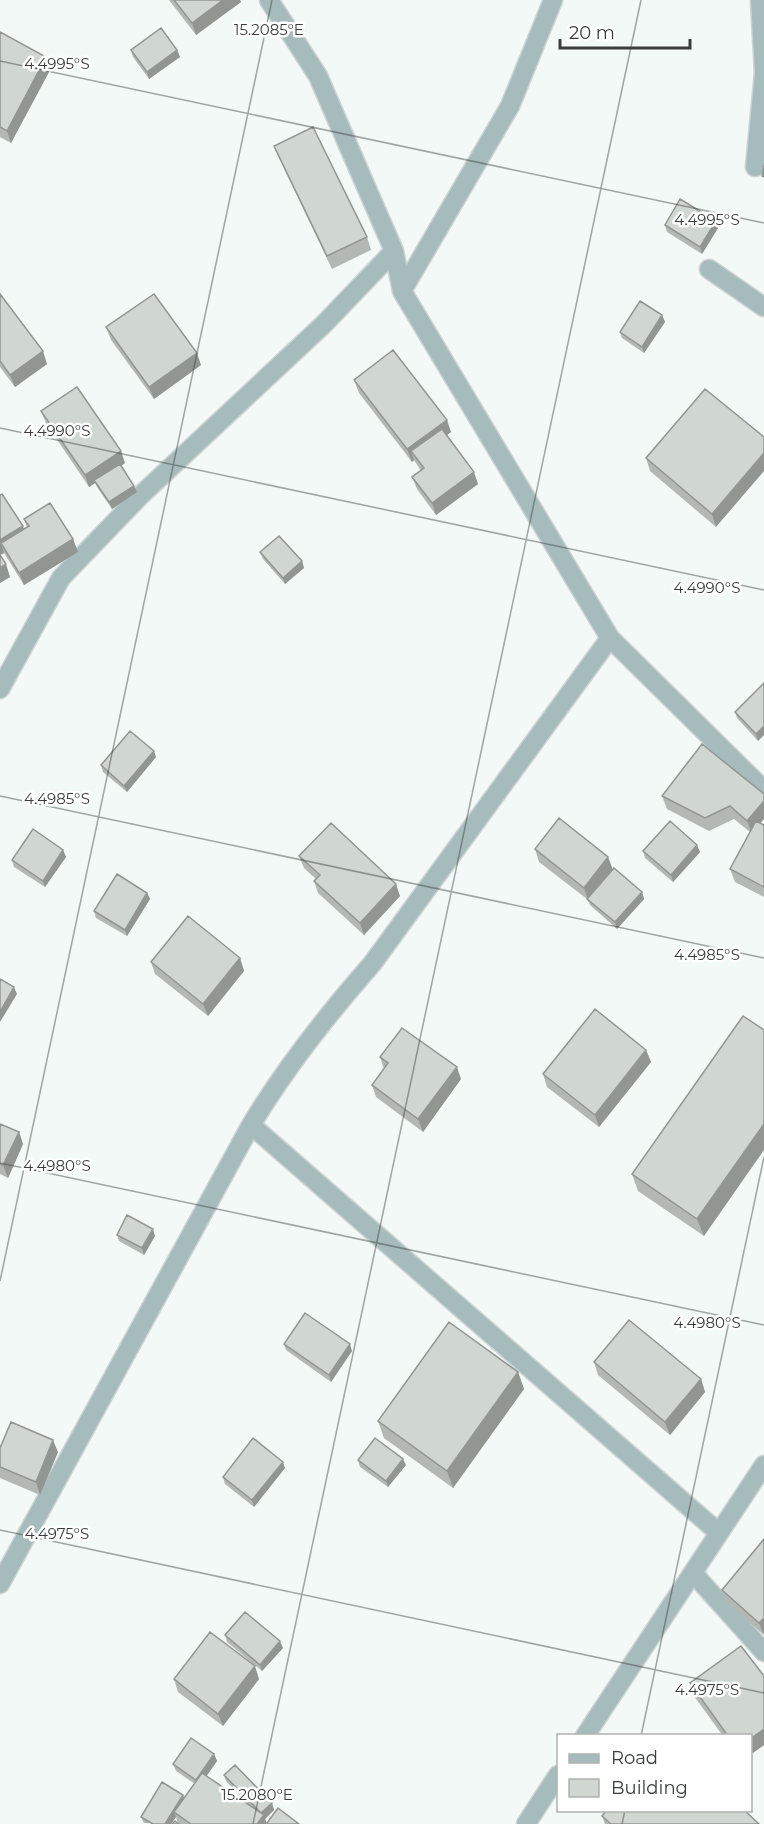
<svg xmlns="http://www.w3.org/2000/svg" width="764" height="1824" viewBox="0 0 764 1824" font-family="Montserrat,sans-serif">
<rect width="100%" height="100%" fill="#f2f9f7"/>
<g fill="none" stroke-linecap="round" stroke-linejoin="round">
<!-- street casing -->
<g stroke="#cdd3d2" stroke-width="21">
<path id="street" d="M269,0l49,76 76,175 8,40 208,347 154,152
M755,167l9,-94 -4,-73
M709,269l55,38
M402,291l108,-185 43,-106
M0,689l61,-111 80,-83 183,-171 70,-73
M251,1125l468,408
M693,1573l71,79
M0,1584l251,-459c35,-58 76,-110 121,-161l238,-326
M585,1736l179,-271
M526,1824l32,-49"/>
</g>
<!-- street -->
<use href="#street" stroke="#a6bbbb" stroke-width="18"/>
</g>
<!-- wall -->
<path fill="#b3b8b5" d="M169,0h71l1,2 -45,33z
M0,32l50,38 -39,73 -11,-6z
M131,50h46l3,7 -31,22 -16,-22z
M274,146l93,91 4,13 -39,19 -53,-111z
M665,225l53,3 -16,26 -35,-22z
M0,294l47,70 -32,23 -15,-20z
M662,315l3,7 -21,31 -22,-15 -2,-6z
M106,327l95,38 -47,34 -43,-59z
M354,380l97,52 -4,3 31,49 -42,31 -19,-26 -5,-12 9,-6 -7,-11 -2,2 -53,-69z
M705,389l11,138 -66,-56 -4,-13z
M41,411l84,52 -4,3 13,20 3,6 -25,17 -15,-22 -2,-4 -6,4 -43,-64z
M0,495l24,34 3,-2 -3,-8 49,20 5,13 -54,33 -20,-32 -4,2 10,22 -10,6z
M260,552l42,9 2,7 -19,16 -22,-25z
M764,683l-6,58 -21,-23 -2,-6z
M702,744l58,79 4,2v72l-29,-15 -5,-13 20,-37 -16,-13 -25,12 -42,-22 -5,-13z
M156,757l-29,35 -24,-20 -2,-7z
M535,849l73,8 4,12 30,23 2,7 -27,30 -27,-24 -3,-6 -48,-37z
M63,850l3,7 -21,30 -31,-20 -2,-7z
M643,851l57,1 -27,30 -28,-24z
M299,856l101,40 -36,39 -46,-42 -4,-12 2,-2 -12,-11z
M147,893l3,6 -23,37 -31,-18 -2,-7z
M240,958l4,13 -36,45 -53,-42 -4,-12z
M764,1030l-60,206 -66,-45 -6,-17z
M646,1050l5,12 -52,65 -52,-40 -4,-13z
M380,1057l81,22 -38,53 -47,-35 -4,-12 12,-16z
M0,1124l19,8 4,12 -15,34 -8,-4z
M117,1235l38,1 -11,19 -25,-14z
M284,1344l68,7 -21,31 -45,-32z
M594,1362l107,17 4,13 -35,43 -72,-60z
M518,1372l6,17 -71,99 -69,-50 -6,-17z
M0,1448l58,4 -18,43 -40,-17z
M358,1460l48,5 -18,22 -28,-20z
M285,1468l-31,39 -29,-23 -2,-7z
M764,1539v96l-37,-32 -5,-13z
M225,1635l58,13 -21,23 -35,-29z
M764,1676v69l-14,10v-19h-27l-29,-40 -4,-13z
M174,1679h85l-36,47 -45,-34z
M214,1754l3,7 -11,15 43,29 -23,-24 -2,-6 48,28 2,7 -9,9 2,5h-95l6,-1 -2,-6 -5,7 -27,-1 -3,-6 42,-22 1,3 11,-14 -19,-13 -3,-7z
M602,1816l157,8h-154z"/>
<!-- shaded-wall -->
<path fill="#929693" d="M223,0h17l1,2 -45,33 -4,-12z
M177,50l3,7 -31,22 -2,-7z
M46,57l4,13 -39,73 -4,-12z
M716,221l2,7 -16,26 -2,-7z
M662,315l3,7 -21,31 -2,-6z
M43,351l4,13 -32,23 -5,-12z
M197,353l4,12 -47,34 -5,-12z
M447,420l4,12 -35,26 -5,-7 3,9 -2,2 -5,-13z
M121,451l4,12 -29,20 -2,-3 1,3 -6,4 -4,-12z
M764,453v18l-48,56 -4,-13z
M474,472l4,12 -42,31 -4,-12z
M134,486l3,6 -25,17 -3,-7z
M23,526l4,12 -26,5 3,10 -4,2v-15z
M73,539l5,13 -54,33 -5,-12z
M302,561l2,7 -19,16 -2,-6z
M6,564l4,13 -10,6v-15z
M764,726v9l-6,6 -2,-7z
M154,751l2,6 -29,35 -3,-6z
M764,801v18l-12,14 -5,-12z
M697,845l3,7 -27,30 -2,-7z
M63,850l3,7 -21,30 -2,-6z
M608,857l5,13 -25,30 -4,-12z
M396,884l4,12 -36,39 -4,-12z
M642,892l2,7 -27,30 -2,-7z
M147,893l3,6 -23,37 -2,-6z
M240,958l4,13 -36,45 -5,-12z
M14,987l3,7 -17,28v-10z
M646,1050l5,12 -52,65 -4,-12z
M457,1067l4,12 -38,53 -5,-13z
M764,1124v26l-60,86 -7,-17z
M19,1132l4,12 -15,34 -5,-13z
M153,1229l2,7 -11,19 -2,-7z
M350,1344l2,7 -21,31 -2,-7z
M518,1372l6,17 -71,99 -6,-17z
M701,1379l4,13 -35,43 -5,-13z
M53,1440l5,12 -18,43 -4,-13z
M403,1459l3,6 -18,22 -2,-6z
M283,1462l2,6 -31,39 -2,-7z
M764,1618v17l-5,-12z
M280,1641l3,7 -21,23 -2,-6z
M255,1666l4,13 -36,47 -5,-12z
M764,1729v16l-14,10v-16z
M214,1754l3,7 -18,26 -3,-7z
M183,1795l2,6 -11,11 2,5 -5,7h-6z
M272,1803l2,7 -9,9 2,5h-10l4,-11z"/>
<!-- building -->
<path fill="#d0d6d2" stroke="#929693" stroke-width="1.5" d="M174,0h49l-31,23z
M161,28l16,22 -30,22 -16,-22z
M0,32l46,25 -39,74 -7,-4z
M313,127l54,110 -40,19 -53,-110z
M764,165v12l-2,-1z
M680,199l36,22 -16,26 -35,-22z
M0,294l43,57 -33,24 -10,-14z
M154,294l43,59 -48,34 -43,-60z
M640,301l22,14 -20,32 -22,-15z
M393,350l54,70 -40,29 -53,-69z
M77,387l44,64 -36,24 -44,-64z
M705,389l59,48v16l-52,61 -66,-56z
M442,429l32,43 -42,31 -20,-26 12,-9 -13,-17z
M120,464l14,22 -25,16 -15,-22z
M2,494l21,32 -23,14v-45z
M50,503l23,36 -54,34 -18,-30 28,-17 -5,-7z
M279,536l23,25 -19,17 -23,-26z
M0,555l6,9 -6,4z
M764,683v43l-8,8 -21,-22z
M130,731l24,20 -30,35 -23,-21z
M702,744l62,50v7l-17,20 -17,-15 -25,12 -43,-22z
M559,818l49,39 -24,31 -49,-39z
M670,821l27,24 -26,30 -28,-24z
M756,821l8,4v62l-34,-18z
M331,823l65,61 -36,39 -46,-42 6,-6 -21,-19z
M33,829l30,21 -20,31 -31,-21z
M614,868l28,24 -27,30 -28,-23z
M117,874l30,19 -22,37 -31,-19z
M188,916l52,42 -37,46 -52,-42z
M0,979l14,8 -14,25z
M595,1009l51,41 -51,65 -52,-41z
M743,1016l21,14v94l-67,95 -65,-45z
M402,1028l55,39 -39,52 -46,-34 16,-22 -8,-6z
M0,1124l19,8 -16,33 -3,-1z
M127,1215l26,14 -11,19 -25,-13z
M305,1313l45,31 -21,31 -45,-31z
M629,1320l72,59 -36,43 -71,-60z
M449,1322l69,50 -71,99 -69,-50z
M11,1422l42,18 -17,42 -36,-15v-19z
M253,1438l30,24 -31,38 -29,-23z
M375,1438l28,21 -17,22 -28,-21z
M764,1539v79l-5,5 -37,-33z
M245,1612l35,29 -20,24 -35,-30z
M210,1632l45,34 -37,48 -44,-35z
M741,1646l23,30v53l-14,10v-3h-22l-38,-53z
M191,1738l23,16 -18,26 -23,-16z
M235,1765l37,38 -11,10 -37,-38z
M202,1773l62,42 -7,9h-66l-17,-12z
M162,1782l21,13 -18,29h-12l-12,-7z
M278,1808l21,16h-31l-1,-1z
M607,1810h137l15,14h-148l-9,-8z
M175,1821l4,3h-7z"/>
<!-- ticks -->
<path fill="none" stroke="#3a3d3c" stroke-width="1.5" stroke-opacity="0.45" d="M0,61l764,162M0,428l764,162M0,796l764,162M0,1163l764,162M0,1281l272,-1281M0,1530l764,163M641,1736l123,-579M253,1824l388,-1824M622,1824l3,-14"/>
<g font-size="15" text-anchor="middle" fill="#3a3d3c" stroke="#fff" stroke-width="5" stroke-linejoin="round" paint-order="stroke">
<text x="269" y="35">15.2085°E</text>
<text x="57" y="69">4.4995°S</text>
<text x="707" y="225">4.4995°S</text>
<text x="57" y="436">4.4990°S</text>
<text x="707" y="593">4.4990°S</text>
<text x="57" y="804">4.4985°S</text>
<text x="707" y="960">4.4985°S</text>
<text x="57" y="1171">4.4980°S</text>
<text x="707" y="1328">4.4980°S</text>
<text x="57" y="1539">4.4975°S</text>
<text x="707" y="1695">4.4975°S</text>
<text x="257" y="1800">15.2080°E</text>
</g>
<!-- legend -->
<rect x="557" y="1734" width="195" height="78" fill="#ffffff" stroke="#b0b1b1" stroke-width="1.5"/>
<rect x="569" y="1754" width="30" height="9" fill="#a6bbbb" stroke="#b0b1b1" stroke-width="1.5"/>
<text x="611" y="1764" font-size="18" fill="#3a3d3c">Road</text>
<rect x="569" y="1779" width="30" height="18" fill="#d0d6d2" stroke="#b0b1b1" stroke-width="1.5"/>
<text x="611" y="1794" font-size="18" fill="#3a3d3c">Building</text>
<!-- scale -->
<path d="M560 39v9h130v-9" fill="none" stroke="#3a3d3c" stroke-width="3"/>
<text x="569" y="39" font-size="18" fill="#3a3d3c" stroke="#ffffff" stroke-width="4.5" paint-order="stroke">20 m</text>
</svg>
